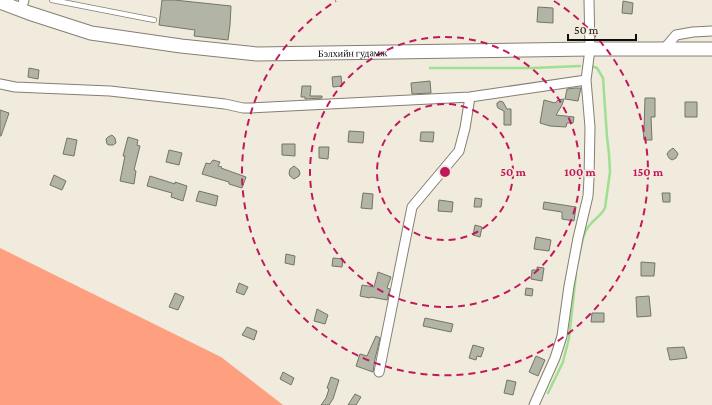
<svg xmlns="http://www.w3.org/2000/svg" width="712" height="405" viewBox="0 0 712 405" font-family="'Crimson Pro',serif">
<rect width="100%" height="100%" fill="#f0ebdc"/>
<!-- forest -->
<path fill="#fe9f7f" d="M0,248l221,109 62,48h-283z"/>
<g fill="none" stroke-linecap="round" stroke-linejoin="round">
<!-- stream -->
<path stroke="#9fdf92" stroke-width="2.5" d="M430,68h103l47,-2
M578,261c2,-9 4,-26 10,-34 5,-7 13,-11 17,-19l5,-36 -1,-18 -2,-17 -4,-59 -6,-10 -5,-2
M548,393l15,-31 6,-24 7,-64"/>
</g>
<!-- building -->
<path fill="#b2b4a6" stroke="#727567" d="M162,0h12l57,6 -1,19 -2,15 -34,-4 1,-6 -36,-5z
M623,1l10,2 -1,11 -10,-1z
M538,7l15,1v15l-16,-1z
M29,68l10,2 -1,9 -10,-2z
M341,76l1,10 -9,1 -1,-10z
M430,81l1,12 -19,1 -1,-11z
M302,86h9l-1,10h12v2l-17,1v-2h-4z
M575,88h6l-3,13 -13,-2 2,-10z
M645,98h10v19h-4l1,23h-8l-1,-11h1z
M564,99l-2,6 -6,10 18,2 -1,6h-6l-1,4 -16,-1 -10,-3 4,-23 11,3 3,-3z
M500,101l3,1 4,7h4v16h-7v-14l-6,-3 -1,-2v-3z
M685,102h12v15h-12z
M0,110l9,3 -8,23h-1z
M349,131l15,1 -1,11 -15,-1z
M421,132h13l-1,10 -13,-1z
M112,135l3,3 1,5 -3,2h-4l-2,-1 -1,-5 2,-2z
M128,137l10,3 -1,5 3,1 -6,24 2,1 -2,13 -14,-3 5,-25h-2z
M67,138l10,2 -3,16 -11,-2z
M282,144h13v12l-13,-1z
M319,147h10l-1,12 -9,-1z
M673,148l3,3 2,3 -2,4 -4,2 -3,-2 -2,-4 2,-3z
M169,150l13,3 -3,12 -13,-3z
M213,160l7,2 -2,4 4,1 -1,1 25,9 -4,11 -13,-4v-2l-27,-8 4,-11 4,1z
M294,166l5,4 1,3 -1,3 -5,3 -4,-3 -1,-3 1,-4z
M54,175l12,6 -4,9 -12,-5z
M150,176l25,8v-2l12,4 -4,15 -12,-4 1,-4 -25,-7z
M199,191l19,5 -2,10 -20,-5z
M363,193l10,1 -1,15 -11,-1z
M662,193h8v9h-7z
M475,198l7,1 -1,8h-7z
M439,200l14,2 -1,10 -14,-1z
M544,202l32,5 -2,14 -12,-2v-7l-19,-3z
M475,225l7,2 -2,10 -7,-2z
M536,237l15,3 -2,11 -15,-2z
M286,254l9,2 -1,9 -9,-2z
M333,258l10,1 -1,8 -10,-1z
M641,262l14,1 -1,13h-13z
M537,267l7,1 -2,13 -11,-2 1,-9h5z
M378,272l13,5 -4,11 3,1 -3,11 -16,-3 -1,1 -10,-2 2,-11 12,2z
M239,283l9,4 -4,8 -8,-3z
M526,288l7,1 -1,7 -7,-1z
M175,293l9,4 -6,13 -9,-3z
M649,296l2,20 -14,1 -1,-20z
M317,309l11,6 -3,9 -11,-3z
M592,313h12v9h-13z
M425,318l28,6 -2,8 -28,-6z
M247,327l10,4 -3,9 -12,-5z
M376,336l4,2 -5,21 -2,13 -17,-6 4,-12 7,2z
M473,345l11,3 -3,9 -4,-1 -1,4 -7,-2z
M684,347l3,11 -17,2 -3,-12z
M536,356l9,4 -7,16 -9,-4z
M283,372l11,6 -3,7 -11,-6z
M331,377l8,3 -6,19 -4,6h-8l5,-7 3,-9 -2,-1z
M507,380l9,2 -3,13 -9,-2z
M355,394l6,3 -5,8h-8z"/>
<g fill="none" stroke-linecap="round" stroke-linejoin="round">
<!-- service casing -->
<g stroke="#847f72" stroke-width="6">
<path id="service" d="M52,0l102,20"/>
</g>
<!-- minor casing -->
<g stroke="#847f72" stroke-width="11">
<path id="minor" d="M21,10l3,-10
M664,49l12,-14 17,-3 19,-1
M0,84l15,3 95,4 115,13 18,4h7l220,-11 116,-17
M379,372l33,-165 47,-56 6,-23 5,-31
M534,405l21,-47 7,-22 7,-50 9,-48 10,-42 1,-18 1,-51 -4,-47 4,-31 -1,-49"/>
</g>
<!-- secondary casing -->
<g stroke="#847f72" stroke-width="15">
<g id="secondary">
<path id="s1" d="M0,2l29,11 62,20 90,13 76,8 333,-5h122"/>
</g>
</g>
<!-- service -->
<use href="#service" stroke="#fff" stroke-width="4.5"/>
<!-- minor -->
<use href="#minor" stroke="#fff" stroke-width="9"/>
<!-- secondary -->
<use href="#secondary" stroke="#fff" stroke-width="13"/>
</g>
<!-- distance rings -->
<g fill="none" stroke="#c2185b" stroke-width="2" stroke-dasharray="7 5">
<circle cx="445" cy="172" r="68"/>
<circle cx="445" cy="172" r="135"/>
<path d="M554 1A203 203 0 1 1 336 1"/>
</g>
<g text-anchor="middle" stroke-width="3.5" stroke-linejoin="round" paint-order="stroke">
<!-- street labels -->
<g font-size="10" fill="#0e0d08" stroke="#f0ebdc">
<text dy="4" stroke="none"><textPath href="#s1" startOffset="359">Бэлхийн гудамж</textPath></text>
</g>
</g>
<circle cx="445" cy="172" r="6" fill="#c2185b" stroke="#f0ebdc" stroke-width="2"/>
<g font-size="12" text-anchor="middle" font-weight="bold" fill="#c2185b" stroke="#f0ebdc" stroke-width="3.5" stroke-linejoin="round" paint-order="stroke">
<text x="513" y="176">50 m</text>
<text x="580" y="176">100 m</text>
<text x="648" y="176">150 m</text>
</g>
<!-- scale -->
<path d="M568 34v6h68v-6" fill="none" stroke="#0e0d08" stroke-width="2"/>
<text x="574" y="34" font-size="12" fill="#0e0d08" stroke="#f0ebdc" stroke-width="3" paint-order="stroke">50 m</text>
</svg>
